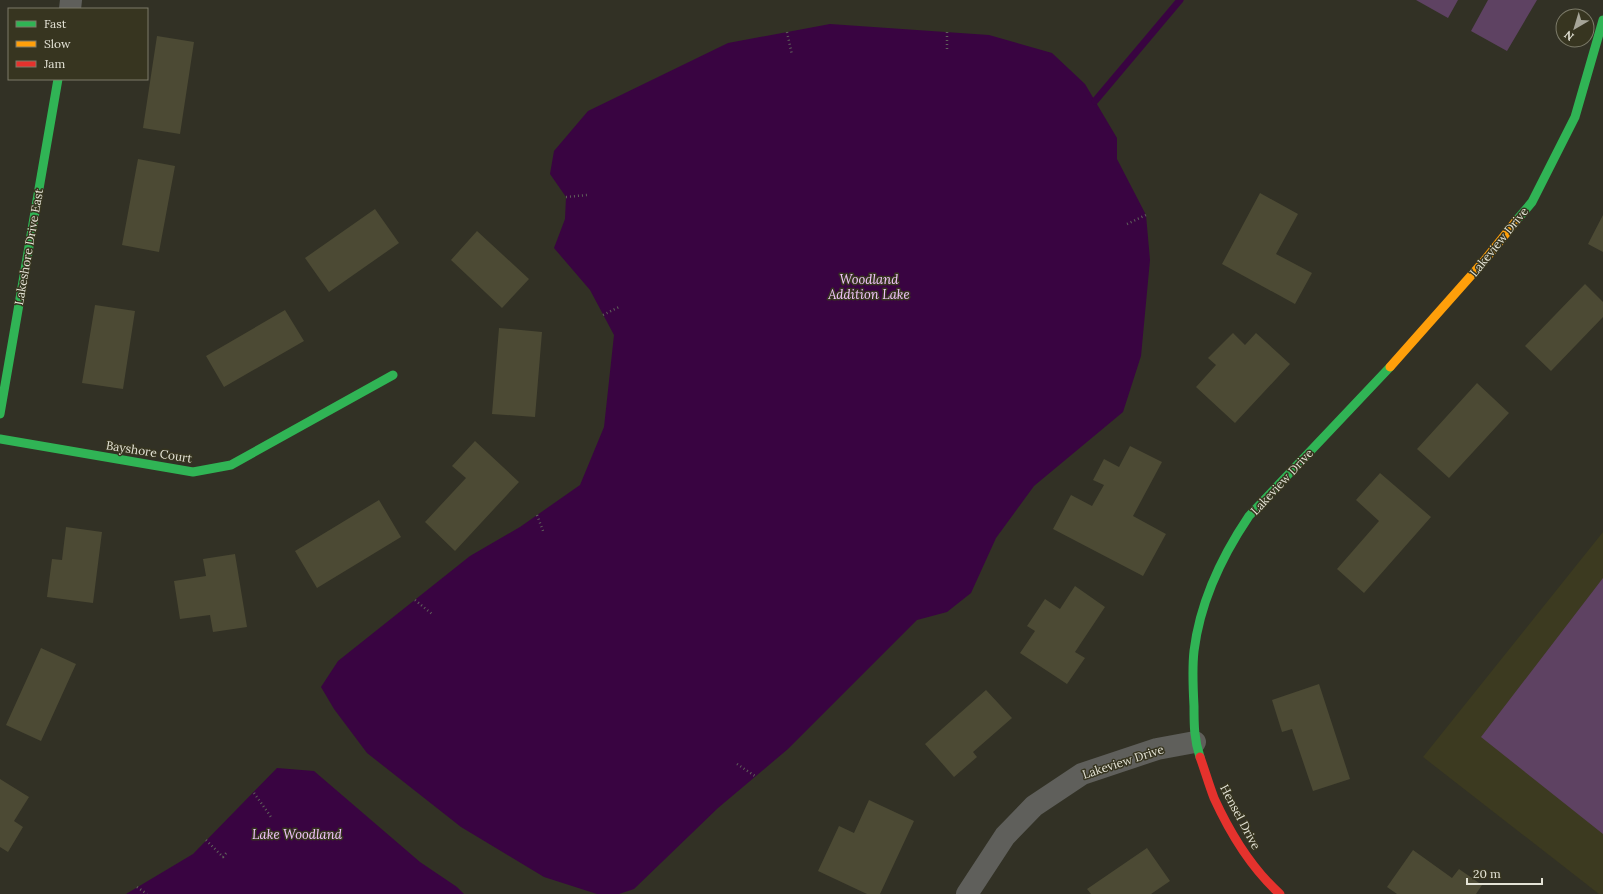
<svg xmlns="http://www.w3.org/2000/svg" width="1603" height="894" viewBox="0 0 1603 894" font-family="Lora,serif">
<rect width="100%" height="100%" fill="#323125"/>
<!-- built -->
<path fill="#3c3a20" d="M1603,532v362h-4l-176,-137z"/>
<!-- green -->
<path fill="#5e4262" d="M1416,0h42l-10,18z
M1488,0h49l-30,51 -36,-20z
M1603,578v256l-122,-97z"/>
<!-- water -->
<path fill="#390441" d="M830,24l159,11 63,18 33,31 32,54v21l29,56 4,45 -9,96 -18,56 -89,74 -38,52 -25,55 -24,19 -30,8 -129,129 -70,59 -84,81 -15,5h-22l-53,-17 -83,-50 -94,-74 -33,-44 -13,-22 17,-26 132,-105 50,-29 60,-42 24,-58 10,-92 -24,-45 -36,-42 11,-29 1,-22 -16,-23 4,-23 34,-40 140,-68z
M277,768l37,3 106,91 37,25 7,7h-338l67,-40z"/>
<g fill="none" stroke-linecap="round" stroke-linejoin="round">
<!-- stream -->
<path stroke="#390441" stroke-width="7" d="M1095,101l85,-101"/>
</g>
<!-- building -->
<path fill="#4c4a34" d="M157,36l37,6 -14,92 -37,-6z
M138,159l37,7 -16,86 -37,-7z
M1260,193l38,21 -22,40 36,19 -17,31 -73,-40z
M375,209l24,34 -70,49 -24,-34z
M1603,215v37l-15,-8z
M477,231l52,48 -27,29 -51,-48z
M1585,284l18,18v15l-52,54 -26,-25z
M95,305l40,6 -12,78 -41,-6z
M285,310l19,31 -80,46 -18,-31z
M499,328l43,4 -7,85 -43,-3z
M1233,333l12,12 11,-12 34,31 -55,59 -39,-36 20,-22 -8,-7z
M1477,383l32,30 -60,65 -32,-29z
M475,441l44,41 -64,69 -30,-29 41,-44 -14,-12z
M1130,446l32,16 -29,54 33,18 -23,42 -90,-47 18,-34 21,11 12,-21 -11,-5 11,-21 15,8z
M1380,473l51,44 -67,76 -27,-24 42,-48 -23,-21z
M379,500l22,37 -84,51 -22,-37z
M66,527l36,5 -9,71 -46,-6 5,-38 10,1z
M235,554l12,73 -34,5 -3,-17 -30,4 -6,-38 32,-5 -3,-17z
M1075,586l30,21 -30,45 10,6 -18,26 -47,-31 15,-22 -8,-5 18,-27 15,10z
M41,648l35,16 -35,77 -35,-16z
M1319,684l31,95 -37,12 -21,-62 -10,3 -10,-32z
M986,690l26,28 -39,34 4,5 -23,20 -29,-33z
M0,779l29,18 -15,24 9,6 -15,25 -8,-5z
M869,800l45,21 -34,73h-13l-49,-23 21,-45 15,7z
M1147,848l23,33 -19,13h-60l-4,-5z
M1413,850l39,28 7,-9 23,16 -6,9h-79l-10,-7z"/>
<g fill="none" stroke-linecap="round" stroke-linejoin="round">
<!-- path -->
<path stroke="#5f5f5a" stroke-width="2.5" stroke-dasharray="1 3" stroke-linecap="butt" d="M787,32l5,23
M947,32v20
M566,197l21,-2
M1127,224l19,-9
M603,315l16,-8
M537,515l6,16
M415,600l17,14
M737,764l18,12
M254,793l17,24
M206,840l17,17 4,-5
M137,887l10,7"/>
<!-- street -->
<path stroke="#5f5f5b" stroke-width="22" d="M70,9l1,-9
M967,894l38,-58 29,-30 48,-32 75,-25 38,-7"/>
<!-- fast -->
<path stroke="#30b455" stroke-width="9" d="M1516,221l16,-19 43,-85 28,-97
M0,414l58,-335
M0,439l193,33 38,-7 162,-90
M1200,757c-6,-18 -6,-32 -6,-51 -1,-18 -2,-37 0,-55 6,-49 28,-95 55,-135l141,-149"/>
<!-- slow -->
<path stroke="#ff9f0a" stroke-width="9" d="M1390,367l94,-106 32,-40"/>
<!-- jam -->
<path stroke="#e5322d" stroke-width="9" d="M1200,757c5,14 9,28 14,41 16,35 37,70 66,96"/>
</g>
<g text-anchor="middle" stroke-width="3" stroke-linejoin="round" paint-order="stroke">
<!-- street labels -->
<g font-size="12" fill="#e4e3d6" stroke="#373520">
<text transform="translate(1499 242) rotate(-51)" y="4">Lakeview Drive</text>
<text transform="translate(29 247) rotate(-80)" y="4">Lakeshore Drive East</text>
<text transform="translate(149 452) rotate(9)" y="4">Bayshore Court</text>
<text transform="translate(1282 482) rotate(-47)" y="4">Lakeview Drive</text>
<text transform="translate(1123 762) rotate(-18)" y="4">Lakeview Drive</text>
<text transform="translate(1240 817) rotate(62)" y="4">Hensel Drive</text>
</g>
<!-- water labels -->
<g font-size="13" font-style="italic" fill="#f3c5fd" stroke="#373520">
<text x="869" y="284">Woodland<tspan x="869" dy="15">Addition Lake</tspan></text>
<text x="297" y="839">Lake Woodland</text>
</g>
</g>
<!-- legend -->
<rect x="8" y="8" width="140" height="72" fill="#373520" stroke="#7c7b69"/>
<rect x="16" y="21" width="20" height="6" fill="#30b455" stroke="#7c7b69"/>
<text x="44" y="28" font-size="12" fill="#e4e3d6">Fast</text>
<rect x="16" y="41" width="20" height="6" fill="#ff9f0a" stroke="#7c7b69"/>
<text x="44" y="48" font-size="12" fill="#e4e3d6">Slow</text>
<rect x="16" y="61" width="20" height="6" fill="#e5322d" stroke="#7c7b69"/>
<text x="44" y="68" font-size="12" fill="#e4e3d6">Jam</text>
<!-- north arrow -->
<g transform="translate(1575 28) rotate(218)"><circle r="19" fill="#373520" stroke="#7c7b69"/>
<path d="M0-3L7 15L0 10L-7 15Z" fill="#a6a598"/>
<text y="-6" font-size="11" font-weight="bold" text-anchor="middle" fill="#e4e3d6">N</text>
</g>
<!-- scale -->
<path d="M1467 878v6h75v-6" fill="none" stroke="#e4e3d6" stroke-width="2"/>
<text x="1473" y="878" font-size="12" fill="#e4e3d6" stroke="#373520" stroke-width="3" paint-order="stroke">20 m</text>
</svg>
